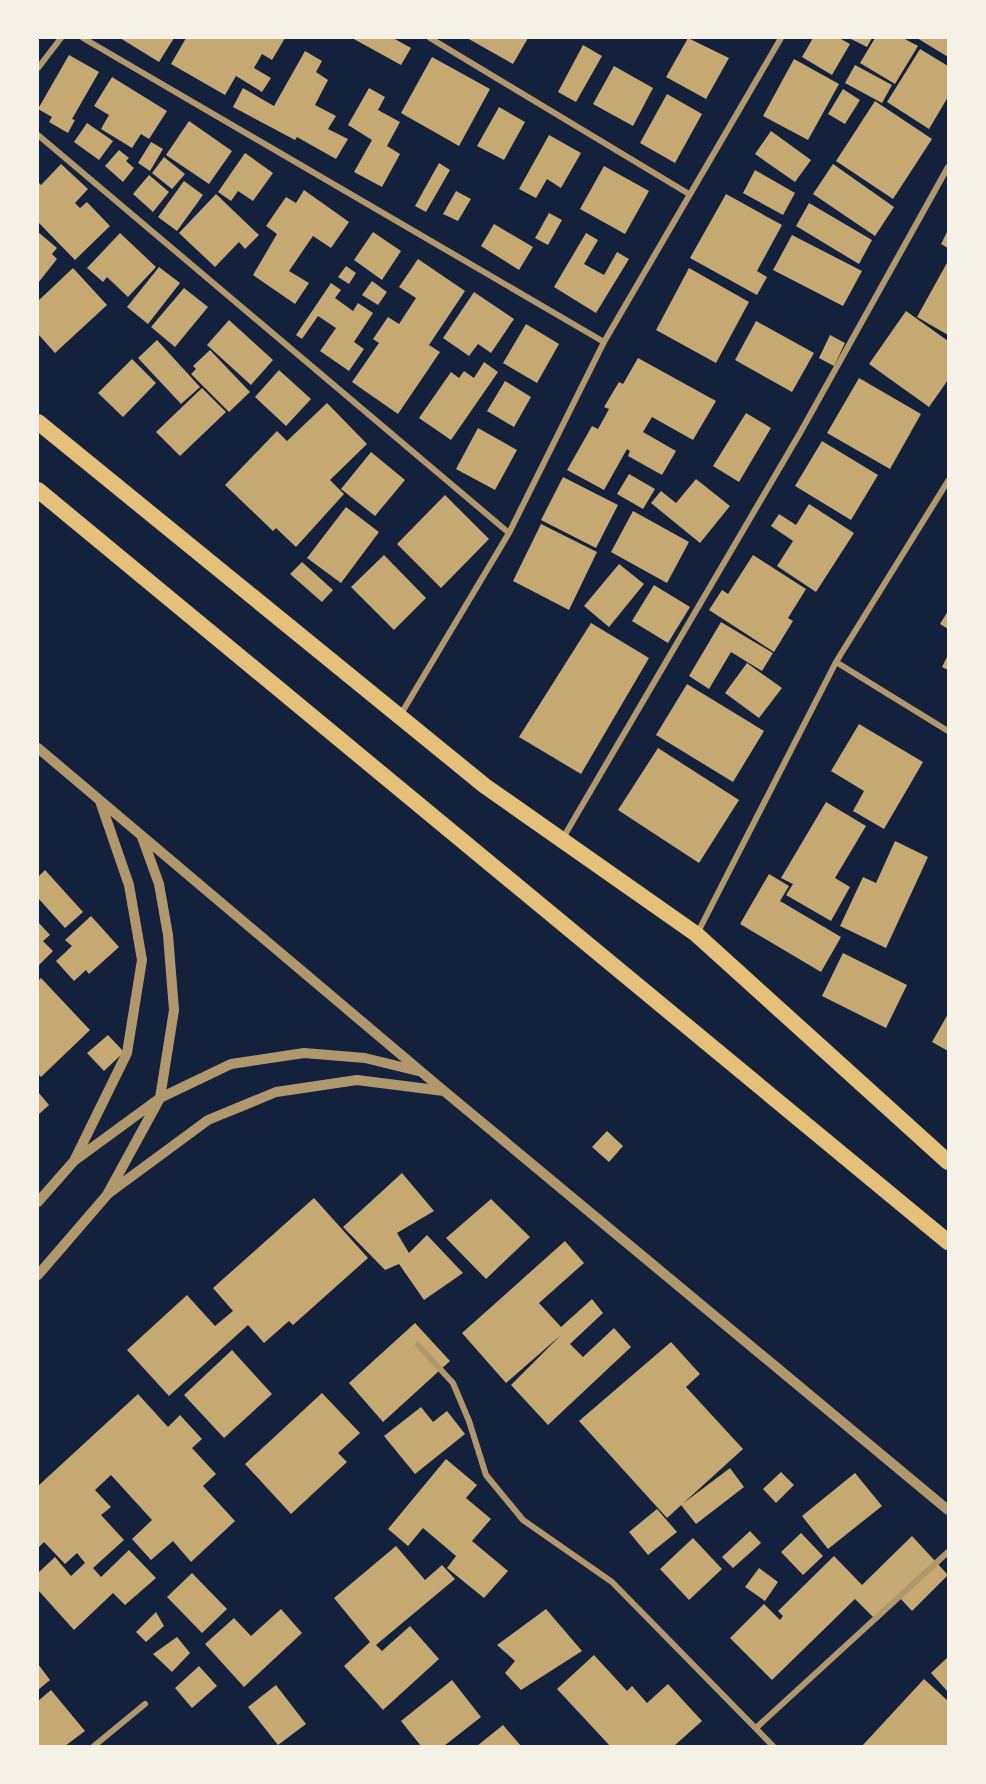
<svg xmlns="http://www.w3.org/2000/svg" width="986" height="1784" viewBox="0 0 986 1784" font-family="'IBM Plex Serif',serif">
<rect width="100%" height="100%" fill="#14213d"/>
<!-- building -->
<path fill="#c6a872" d="M120,38h54l-15,24z
M186,38h99l-13,22 -10,-6 -8,14 17,10 -9,14 -26,-16 -11,19 -54,-31z
M352,38h41l18,10 -10,17z
M467,38h61l-15,26z
M688,38l41,20 -23,41 -40,-22z
M813,38h26l11,6 -18,31 -30,-18z
M849,38h23l-5,9z
M875,38h28l15,8 -23,38 -35,-21z
M917,38h31v19z
M583,45l19,11 -26,46 -18,-10z
M920,49l28,17v31l-19,32 -42,-27z
M305,51l17,10 -6,11 12,8 -13,25 21,11 -8,13 20,10 -12,20 -39,-22 -2,3 -62,-33 10,-19 31,18z
M69,55l30,17 -27,47 3,1 -7,13 -19,-11 3,-5 -14,-8z
M432,57l58,32 -31,57 -58,-33z
M794,59l45,25 -31,56 -45,-24z
M855,65l37,20 -10,18 -37,-20z
M614,66l39,22 -20,38 -40,-22z
M112,77l55,34 -18,28 -8,-5 -9,14 -31,-19 8,-14 -15,-9z
M369,88l16,9 -7,13 22,12 -13,24 13,8 -18,33 -28,-15 18,-32 -24,-15z
M843,89l17,11 -15,24 -17,-10z
M667,94l35,20 -27,49 -35,-20z
M875,101l57,38 -39,60 -57,-38z
M499,107l26,15 -21,38 -27,-14z
M189,121l43,30 -23,33 -43,-29z
M87,123l26,18 -14,19 -25,-18z
M771,131l40,29 -16,22 -40,-28z
M549,135l32,18 -20,35 -14,-9 -11,19 -17,-9z
M151,142l12,7 -13,22 -12,-8z
M119,150l10,8 -3,3 8,7 -11,14 -18,-16z
M245,153l28,20 -20,28 -15,-10 -7,10 -13,-9z
M164,157l21,17 -13,15 -20,-16z
M439,163l11,7 -24,42 -11,-6z
M61,164l27,25 -13,14 5,5 7,-6 23,24 -35,34 -37,-38v-40l3,3z
M833,164l61,43 -19,29 -62,-42z
M604,166l45,25 -24,43 -45,-25z
M755,170l40,23 -12,22 -40,-22z
M149,175l20,17 -16,20 -20,-18z
M184,181l19,14 -26,36 -19,-14z
M304,190l45,32 -18,26 -18,-12 -24,35 20,12 -14,21 -42,-29 24,-41 -11,-8 20,-29 10,6z
M456,191l15,8 -13,22 -15,-7z
M216,194l43,41 -14,14 -6,-7 -24,25 -36,-34z
M726,194l56,31 -25,46 10,6 -10,18 -67,-37z
M809,203l63,37 -13,24 -63,-38z
M549,213l13,7 -14,25 -13,-7z
M494,224l39,23 -14,23 -38,-24z
M948,230v18l-7,-4z
M38,232l19,16 -5,6 5,5 -19,24z
M373,232l28,19 -19,29 -28,-20z
M120,233l36,34 -28,30 -21,-20 -4,5 -16,-14z
M586,233l12,7 -14,24 20,11 13,-23 12,7 -33,54 -42,-26z
M792,235l70,36 -19,35 -70,-36z
M418,259l47,32 -36,54 11,7 -42,62 -46,-32 27,-39 -6,-4 15,-22 11,7 17,-26 -17,-11z
M948,261v74l-31,-18z
M346,266l10,7 -7,11 -11,-7z
M159,267l21,16 -32,41 -21,-17z
M73,268l34,37 -52,48 -17,-19v-33z
M689,268l60,34 -33,61 -60,-33z
M372,281l15,11 -9,13 -16,-10z
M331,283l10,7 -6,8 18,13 5,-8 15,10 -19,29 10,7 -15,22 -29,-20 16,-23 -18,-12 -16,23 -6,-4z
M184,288l24,19 -33,40 -24,-20z
M474,292l40,27 -23,34 -13,-9 -9,12 -26,-18z
M906,311l42,30v39l-19,27 -60,-43z
M229,320l44,40 -22,25 -44,-40z
M756,321l58,32 -22,39 -57,-32z
M526,324l33,20 -22,39 -34,-20z
M830,335l15,8 -11,23 -15,-8z
M157,340l43,47 -19,17 -43,-46z
M210,350l40,42 -21,20 -38,-38 5,-5 -3,-3z
M638,358l78,43 -23,39 -41,-23 -9,15 33,19 -14,24 -34,-19 2,-5 -3,-2 -23,41 -37,-20 25,-44 6,3 11,-20 -5,-2 15,-25 4,2z
M132,359l24,24 -33,34 -25,-24z
M484,362l14,10 -47,68 -32,-22 32,-46 8,6 5,-7 10,7z
M279,370l32,29 -25,27 -31,-29z
M859,378l62,36 -31,55 -63,-36z
M505,381l26,16 -17,30 -27,-16z
M202,388l24,24 -46,44 -24,-24z
M327,403l40,41 -37,36 14,14 -48,53 -20,-19 -3,3 -48,-46 52,-54 10,10z
M746,413l25,15 -32,54 -26,-16z
M478,428l39,22 -22,40 -39,-21z
M822,441l56,34 -27,45 -56,-34z
M371,452l34,28 -30,36 -34,-27z
M629,474l26,15 -12,20 -26,-15z
M563,477l55,28 -22,43 -55,-28z
M696,479l34,27 -30,37 -49,-40 10,-12 15,12z
M445,495l44,44 -48,49 -44,-44z
M809,504l45,29 -38,59 -39,-26 16,-25 -22,-15 8,-12 17,11z
M346,507l33,25 -38,51 -34,-25z
M633,511l56,31 -22,41 -56,-31z
M541,524l56,28 -28,58 -56,-29z
M384,555l42,43 -32,32 -43,-43z
M753,555l53,34 -18,29 5,3 -19,31 -65,-42 13,-20 6,4z
M302,562l31,28 -11,12 -32,-28z
M619,564l25,20 -35,43 -25,-21z
M654,585l36,22 -22,36 -36,-22z
M948,611v18l-8,-5z
M721,622l52,31 -11,18 -31,-19 -22,37 -20,-13z
M591,623l58,35 -68,116 -62,-37z
M948,655v15l-6,-3z
M747,663l35,25 -23,30 -34,-25z
M687,684l77,47 -31,51 -77,-47z
M859,724l64,38 -39,67 -31,-18 11,-20 -33,-20z
M658,748l81,52 -40,63 -81,-53z
M826,802l40,24 -31,52 15,9 -19,34 -45,-26 7,-11 -12,-6z
M895,841l33,16 -42,91 -46,-22 23,-49 13,6z
M45,870l38,42 -18,16 -27,-30v-21z
M769,874l20,12 -9,15 61,36 -20,35 -81,-48z
M91,916l28,31 -30,27 -3,-4 -12,11 -18,-20 16,-15 -7,-6z
M38,922l12,13 -7,6 10,10 -15,15z
M843,953l64,32 -21,43 -64,-32z
M41,978l49,52 -49,47 -3,-3v-93z
M948,1014v37l-16,-9z
M108,1035l16,17 -20,19 -17,-18z
M38,1092l11,13 -11,10z
M607,1131l16,15 -14,16 -17,-15z
M402,1173l32,38 -37,22 12,20 18,-18 36,38 -39,27 -25,-36 -14,6 -42,-43z
M314,1198l54,60 -75,67 -4,-4 -25,22 -16,-18 -79,71 -42,-46 60,-55 28,31 18,-15 -20,-23z
M491,1199l39,38 -44,42 -40,-41z
M565,1241l19,22 -45,40 22,24 31,-28 11,14 -33,31 13,13 31,-29 17,19 -83,78 -37,-40 50,-50 -55,48 -44,-50z
M415,1323l35,38 -67,61 -34,-39z
M671,1342l29,32 -14,13 57,62 -76,69 -88,-97z
M232,1350l40,44 -48,44 -40,-43z
M322,1393l38,40 -22,20 9,9 -56,52 -46,-50z
M138,1394l30,33 12,-12 22,24 -10,9 24,26 -13,12 32,35 -44,41 -18,-21 -22,19 -19,-21 20,-19 -41,-45 -16,15 16,17 -10,8 23,25 -31,28 8,9 28,-27 27,28 -31,27 -12,-12 -39,37 -36,-40v-17l17,-16 16,19 14,-13 -8,-10 -12,11 -21,-22 -6,6v-62z
M421,1407l12,15 14,-11 18,23 -50,40 -31,-38z
M446,1459l31,26 -11,13 25,21 -19,22 36,30 -24,27 -37,-30 9,-12 -33,-28 -15,18 -20,-17z
M730,1468l14,19 -48,37 -15,-19z
M781,1472l13,13 -18,18 -13,-14z
M855,1473l27,33 -54,43 -26,-33z
M657,1509l20,23 -29,23 -19,-23z
M750,1531l11,12 -28,25 -11,-11z
M801,1533l22,23 -20,19 -22,-23z
M912,1536l36,39 -36,36 -12,-13 -23,23 -22,-22 -83,81 -42,-42 34,-34 16,16 3,-4 -5,-5 56,-55 28,29z
M693,1538l29,31 -33,31 -29,-31z
M396,1546l29,34 17,-15 13,14 -79,66 6,6 28,-25 29,33 -56,51 -39,-44 26,-24 -36,-44z
M759,1568l19,14 -13,19 -20,-14z
M192,1573l35,36 -25,24 -35,-36z
M281,1609l21,24 -58,54 -39,-43 29,-26 17,18z
M546,1609l36,42 -61,39 -16,-17 10,-12 -18,-16z
M156,1612l8,14 -18,16 -10,-10z
M177,1637l13,16 -18,19 -19,-18z
M594,1655l33,36 5,-5 15,17 21,-19 34,37 -28,25h-64l-53,-57z
M948,1657v35l-17,-19z
M38,1664l12,16 -12,10z
M199,1666l18,20 -25,22 -17,-20z
M924,1679l24,22v45h-86z
M452,1680l29,37 -37,29h-23l-20,-25z
M276,1685l30,39 -28,21 -30,-38z
M51,1690l34,41 -20,15h-27v-45z
M503,1725l18,21h-44z"/>
<g fill="none" stroke-linecap="round" stroke-linejoin="round">
<!-- minor -->
<path stroke="#b1986c" stroke-width="6" d="M83,38l521,304
M430,38l259,156
M38,68l23,-30
M38,135l471,398
M836,662l112,69
M401,714l108,-181 95,-191 177,-304
M563,838l237,-405 148,-266
M697,934l139,-272 112,-181
M418,1345l35,38 16,38 17,54 37,45 89,62 161,164
M756,1728l192,-176
M94,1746l51,-42"/>
<!-- tertiary -->
<path stroke="#b1986c" stroke-width="10" d="M38,748l406,343 504,419
M75,1159l52,-106 15,-93 -13,-75 -29,-84
M109,1193l99,-73 68,-28 81,-12 87,11
M38,1202l36,-41 86,-63 71,-34 73,-11 61,5 53,13
M38,1275l69,-80 53,-97 14,-88 -6,-75 -9,-51 -17,-47"/>
<!-- trunk -->
<path stroke="#e5c07b" stroke-width="16" d="M38,422l447,364 211,148 252,228
M38,490l910,752"/>
</g>
<!-- border -->
<rect width="986" height="1784" fill="none" stroke="#f6f1e7" stroke-width="78"/>
</svg>
